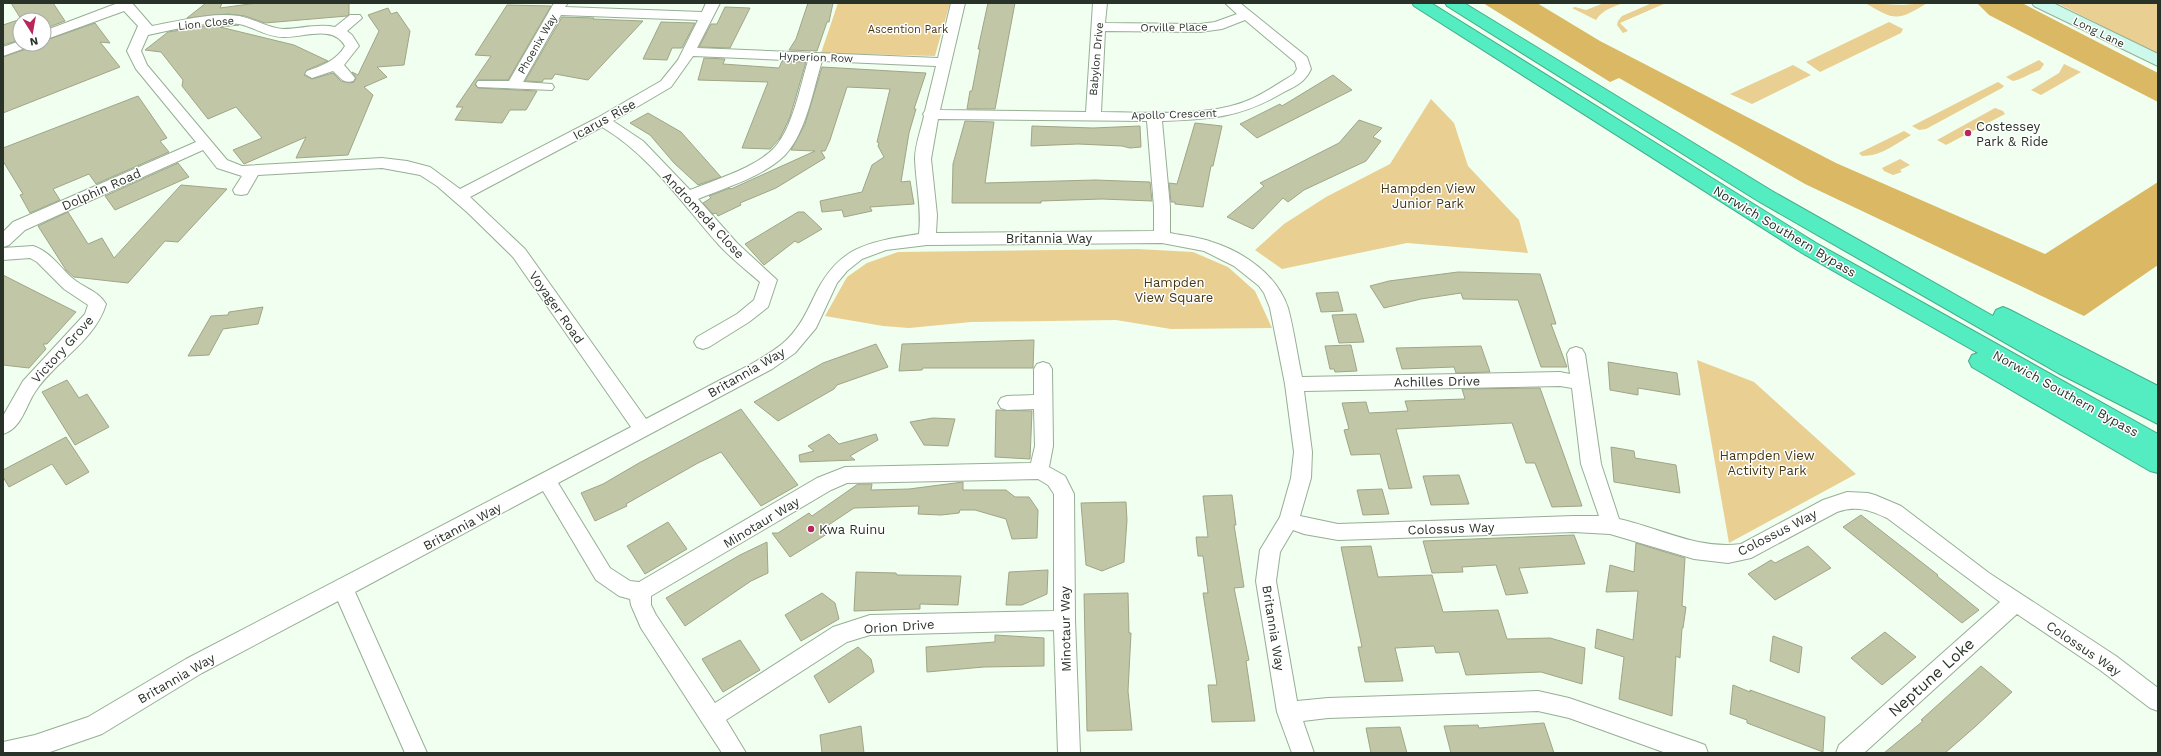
<svg xmlns="http://www.w3.org/2000/svg" width="2161" height="756" viewBox="0 0 2161 756" font-family="'Work Sans',sans-serif">
<rect width="100%" height="100%" fill="#f0ffef"/>
<!-- green -->
<path fill="#e9cf91" d="M838,3h112l-15,53 -114,-3z
M1604,3h19c-10,4 -21,7 -27,17l-24,-12 3,-1 11,3z
M1652,3h14l-46,20 8,8 -5,2 -6,-8 1,-4 4,-5z
M1865,3l37,2 25,-2c-30,19 -33,17 -62,0z
M2057,3h101v51z
M1889,22l14,7 -2,4 -81,39 -14,-10z
M2039,60l5,4 -4,6c-10,3 -17,9 -27,11l-7,-4z
M2064,64l17,8 -40,23 -10,-5 28,-17z
M1793,65l18,10 -59,29 -22,-10z
M1998,82l6,4 -2,2 -76,41 -7,1 -7,-4z
M1431,99l23,24 14,43 51,54 9,33 -121,-10 -125,26 -27,-19 29,-26 42,-27 64,-33z
M1995,108l8,3 2,3 -59,31 -9,-5z
M1904,131l7,4c-17,10 -30,21 -49,21l-3,-3z
M1900,159l10,6 -10,5 2,2 -9,3 -9,-4 -2,-3z
M1137,249l56,3 35,15 27,24 17,37 -101,1 -55,-9 -145,2 -62,6 -26,-2 -58,-10 22,-39 20,-14 31,-11z
M1697,360l57,22 102,92 -127,69z"/>
<!-- forest -->
<path fill="#dab864" d="M1483,3h54l63,38 236,122 209,91 113,-72v83l-74,51 -279,-132 -186,-106 -9,4z
M1977,3h45l136,70v29l-169,-87z"/>
<!-- building -->
<path fill="#c1c6a6" stroke="#a0a586" d="M11,3h42l12,18 -21,8v-9h-24v20l-17,5v-20l18,-6z
M206,3h16l-2,5 37,-5h92v11l-2,2 -82,7 -20,-7 -17,-2 -41,4z
M808,3h25l-4,19h-2l-10,29 -28,-1 7,-11z
M988,3h27l-20,106h-28l3,-18h2l8,-42h-2z
M507,5l44,1 -43,74h-30l-3,5 3,3 59,3 -11,19h-16l-8,13 -47,-3 8,-13h-7l35,-51 -16,-1z
M725,7l25,1 -20,40 -31,-1 12,-23h6z
M388,8l3,6 6,-2 13,19 -6,34 -27,2 10,10 -23,10 9,8 -25,60 -52,3 10,-21 -62,27 -11,-14 29,-12 -26,-31 -28,12 -26,-33 1,-6 -22,-28 -16,-2 23,-18 37,-6 34,-1 -19,2 74,18 34,16 -21,9 -3,5 8,4 21,-6 8,8 9,2 4,-1 2,-4 -4,-6 6,3 21,-44 -11,-16z
M562,17l32,1 -1,1 50,2 -55,59 -33,-6 -3,5h-8l-2,3 -17,-1z
M661,22l34,1 -13,25h-10l-5,12 -24,-1z
M95,23l15,20 -10,-1 20,25 -117,46v-56l26,-9 2,-4h13v-3z
M704,58l21,1 -2,5 56,4 3,-7 24,1 -16,55 -10,21 -10,11 -28,-1 26,-66 -70,-2z
M822,67l104,6 -12,36h2l-7,24 -8,49 9,-1 4,23 -44,3 2,4 -28,6 -2,-7 -20,2 -2,-11 42,-9 10,-27 12,-8 -6,-11 1,-3 -2,-1 13,-53 -43,-2 -17,53 -5,11h-4l4,7 -49,30 -36,15 1,2 -23,11 -2,-3 -3,1 -10,-11 8,-5 -2,-2 21,-8 1,1 84,-38 -24,-1 14,-26z
M1333,75l19,15 -95,48 -17,-14 40,-20 2,2z
M138,96l29,42 -7,3 9,11 -73,32 -7,-10 -36,15 7,11 -30,13 -10,-18 3,-1 -20,-33v-13z
M648,113l33,19 40,45 -23,8 -24,-22 -24,-28 -20,-12z
M1359,120l23,8 -9,9 8,4 -15,20 -62,29 -16,12 -5,-4 -30,31 -26,-12 37,-31 -4,-3 79,-40z
M965,121l29,1 -9,61 110,-3 55,2 2,19 -50,-2 -61,2v2h-89l1,-39z
M1195,123l27,3 -9,40h-2l-8,41 -28,-3v-2h-4l-2,-19 8,1z
M1032,126l61,2 47,-2 1,21 -11,1 -8,-2 -44,-2 -47,2z
M178,163l11,14 -74,33 -10,-14z
M181,185l46,4 -49,53 -13,-1 -37,42 -54,-6 -8,-7 -28,-44 30,-14 20,32 14,-6 12,20z
M798,212h6l18,17 -24,14 -3,-2 -31,24 -19,-21z
M1458,272l82,2 16,50h-5l16,43h-26l-23,-67 -55,-1 -2,-6 -40,6 -37,9 -14,-22 19,-5z
M3,275l73,37 -29,32h-4l3,5 -17,19 -26,-3z
M1338,292l5,19 -22,1 -5,-19z
M263,307l-5,17 -35,5 -14,26 -21,1 23,-40 17,-1 1,-3z
M1356,314l8,28 -25,1 -7,-28z
M1034,340l-1,28h-110l-1,2 -23,1 3,-27z
M876,344l12,23 -51,18 -3,4 -56,32 -24,-19 69,-39z
M1351,345l6,26 -22,1 -1,-3h-4l-5,-23z
M1481,346l9,26 -34,1 -2,-6 -52,2 -6,-21z
M1608,362l69,11 3,22 -42,-7v7l-28,-5z
M67,380l12,18 8,-4 22,33 -34,18 -33,-53z
M1540,388l42,118 -30,1 -17,-44h-9l-14,-40 -116,6 16,59 -23,1 -9,-35 -29,1 -7,-25 5,-1 -7,-26 24,-1 3,11 39,-2 -3,-10 60,-2 -3,-10z
M741,409l57,76 -37,21 -40,-54 -23,11 -72,41 1,2 -32,15 -14,-28 22,-9 36,-21z
M996,410l36,1 -2,48 -35,-2z
M933,418l22,1 -7,27 -24,-1 -14,-23z
M829,434l10,10 37,-10 2,6 -28,16 5,4 -55,2 -1,-7 15,-4 -6,-5z
M66,437l23,35 -23,13 -14,-21 -43,23 -6,-10v-7z
M1611,447l23,4 1,7 41,7 4,28 -66,-11z
M1459,475l10,29 -38,1 -8,-29z
M963,482v8h43l9,7h14l9,13 -1,28 -25,1 -6,-20 -31,-9h-15l-1,3 -18,2 -23,-1 1,-8 -65,2 -30,20 3,6 -37,23 -18,-24h6l31,-20 3,3 46,-32h14l-1,6 38,-1z
M1382,489l7,25 -26,1 -6,-25z
M1232,495l4,30h-2l10,62 -10,1 15,72 -3,1 9,60 -43,1 -4,-37h9l-14,-92h5l-5,-37h-5l-2,-19h12l-5,-41z
M1126,502l1,18 -3,42 -22,9 -16,-6 -5,-62z
M1861,515l77,60 -1,1 42,34 -17,13 -119,-96z
M668,522l19,27 -42,25 -18,-28z
M1574,535l11,29 -66,4 9,25 -22,2 -10,-30 -34,2 1,5 -31,1 -9,-32z
M767,542l1,31 -17,8 -66,45 -19,-28 74,-43z
M1636,543l49,15 -3,48 4,1 -3,21h-1l-2,30 -4,-2 -4,60 -53,-17 5,-42 -29,-9 2,-19 36,11 5,-49 -32,1 4,-27 24,7z
M1371,546l7,31 54,-2 11,37 55,-2 9,29 43,-1 35,10 -3,36 -41,-12 -75,3 -7,-23 -23,1 -2,-7 -39,2 8,33 -38,1 -7,-35h4l-21,-100z
M1808,546l23,22 -56,32 -27,-26 23,-14 4,3z
M1048,570l-1,24 -25,11h-16l3,-33z
M856,572l40,1 1,2 64,1 -3,29 -38,-1v5l-66,2z
M822,593l13,10 4,16 -38,22 -16,-26z
M1128,593l1,40h2l-3,58 4,39 -45,1 -3,-137z
M1885,632l31,25 -34,28 -31,-27z
M995,635l49,3v28l-60,1 -57,5 -1,-25 69,-5z
M1773,636l29,11 -3,26 -29,-12z
M740,640l20,30 -37,22 -21,-33z
M858,647l13,12 3,13 -45,31 -15,-27z
M1981,666l31,26 -36,34 -31,27h-61l39,-32 -2,-1z
M1733,685l17,7v-2l75,27 -2,35 -76,-29v-3l-17,-6z
M1544,723l10,30h-103l-7,-27 34,-1 1,3z
M861,726l3,27h-42l-2,-18z
M1400,727l7,26h-36l-5,-25z"/>
<g fill="none" stroke-linecap="round" stroke-linejoin="round">
<!-- street casing -->
<g stroke="#97ae95" stroke-width="2">
<path id="street" d="M118,3h14l20,23c27,-5 59,-14 87,-10 15,3 29,12 44,13 17,0 35,-6 52,-2l15,-12h10l2,3 -15,13 5,4 7,11 -15,19 11,13 -2,3c-10,3 -13,-4 -20,-10l-21,7 -7,-4 2,-3c15,-5 30,-11 38,-25 -12,-22 -42,-8 -62,-9 -16,0 -29,-10 -44,-13 -30,-4 -62,5 -91,11l-7,16 6,14 80,95 15,6 140,-8 25,3 23,6 30,22 137,-71 64,-37 17,-21 20,-40 -137,-5 -38,67 29,2 2,3 -2,3 -74,-3 -2,-3 2,-3h31l45,-78h14l-3,4 137,5 4,-9h14l-23,45 241,10 13,-55h14l-25,107 146,2 7,-109h14l-2,20 95,1 15,-2 22,-8 -12,-11h15l67,54 4,12c-6,13 -15,17 -27,23 -44,26 -73,27 -122,29l8,86v26c14,3 29,4 42,9 32,10 65,33 76,66 6,22 9,46 14,69l258,-5 10,2 -3,-20 3,-5 6,-2 6,2 3,5 16,110 18,55c41,9 79,31 122,25l82,-44 24,-8 21,1 7,2 26,11 88,67 127,83 42,32v23l-8,-3 -50,-38 -83,-56 -153,139h-28l3,-8 161,-143 -113,-84c-17,-8 -31,-13 -50,-6l-86,46 -23,5 -34,-4 -84,-25 -36,-2 -236,8 -34,-6 -11,-4 -13,22 -4,29 21,120 31,-3 210,-7 31,7 128,44 8,3 3,8h-42l-97,-35 -31,-7 -210,7 -25,3 11,32h-22l-15,-41 -21,-131 4,-31 20,-33 11,-39 3,-26 -9,-68 -15,-76 -6,-15 -5,-7 -25,-20 -30,-15 -42,-8 -235,2 -41,5 -24,9 -15,12 -10,12 -21,45 -21,25 -23,16 -214,114 52,85 20,13 9,1 178,-104 28,-11 186,-4 4,-17 -1,-37 -27,1 -6,-2 -3,-5 3,-5 6,-2 27,-1v-26l3,-5 6,-2 6,2 3,5 1,77 -4,21 16,9 9,18 1,126 5,133h-22l-4,-123 -184,5 -23,7 -121,78 20,33h-24l-81,-125 -10,-23 -1,-6 -11,-3 -23,-16 -53,-89 -188,101 72,161h-22l-67,-152 -136,72 -100,61 -55,19h-44v-11l32,-7 53,-18 98,-58 445,-232 -118,-170 -45,-44 -31,-27 -17,-11 -38,-7 -124,7 -11,19 -6,1 -6,-1 -2,-4 9,-14 -25,-8 -14,-18 -178,80 -16,15 -6,2v-15l10,-10 183,-80 -60,-73 -9,-18 11,-25 -14,-15 -80,29v-9zM1245,20l50,42 2,7 -3,5c-15,9 -29,19 -45,26 -42,18 -103,12 -148,12l4,-81 95,1 22,-3zM693,56l115,5c-8,25 -15,66 -33,86 -19,21 -59,32 -85,43l-47,-49 -30,-20 58,-34zM822,61l114,5 -11,45 -2,3 1,2c-3,14 -9,29 -9,43 1,26 7,50 4,75 -51,8 -81,12 -105,63 -8,17 -17,35 -32,47 -18,14 -38,24 -58,34 -26,14 -52,27 -78,41l-121,-170 -55,-52 132,-70c49,29 80,77 117,118 13,14 27,25 41,37l-6,18 -17,14 -40,23 -3,5 3,5 6,2 6,-2 40,-25 19,-15 9,-27 -40,-37 -39,-44c28,-12 65,-22 87,-44 21,-22 28,-65 37,-94zM938,119l209,2 7,86v24l-218,2 1,-18 -6,-56zM1560,386l12,2 9,76 18,52h-25l-236,8 -38,-8 11,-38 1,-26 -8,-61zM1038,479l10,6 6,9v117l-184,4 -37,12 -118,76 -59,-88 -5,-10v-9l180,-106 16,-7z
M20,41v3h10l-2,3 -25,9v-9z
M33,246c19,6 28,24 43,35 11,8 23,11 30,23 -11,37 -51,57 -71,88 -10,15 -13,36 -32,42v-18l20,-35 62,-67 3,-9 -24,-16 -27,-27 -7,-4 -27,2v-12z"/>
</g>
<!-- secondary casing -->
<g stroke="#97ae95" stroke-width="2">
<path id="secondary" d="M2032,3h21l105,51v12l-124,-60z"/>
</g>
<!-- highway casing -->
<g stroke="#45ab8b" stroke-width="2">
<path id="highway" d="M1412,3h19l385,240 342,191v39l-8,-2 -178,-104 -3,-6 3,-6 6,-2 -176,-100 -388,-247z
M1445,3h19l308,188 221,125 3,-6 7,-3 7,3 148,76v38l-100,-51 -300,-172 -311,-195z"/>
</g>
<!-- street -->
<use href="#street" fill="#fff" fill-rule="evenodd"/>
<!-- secondary -->
<use href="#secondary" fill="#ccf9ec" fill-rule="evenodd"/>
<!-- highway -->
<use href="#highway" fill="#54ecc1" fill-rule="evenodd"/>
</g>
<!-- markers -->
<g fill="#b6285b" stroke="#fff" stroke-width="1.5">
<circle cx="1968" cy="133" r="4"/>
<circle cx="811" cy="529" r="4"/>
</g>
<g text-anchor="middle" stroke-width="3" stroke-linejoin="round" paint-order="stroke">
<!-- far-street labels -->
<g font-size="11" fill="#293228" stroke="#fff">
<text transform="translate(206 23) rotate(-6)" y="4">Lion Close</text>
<text transform="translate(1174 27) rotate(-1)" y="4">Orville Place</text>
<text transform="translate(2099 32) rotate(26)" y="4">Long Lane</text>
<text transform="translate(537 44) rotate(-60)" y="4">Phoenix Way</text>
<text transform="translate(816 57) rotate(2)" y="4">Hyperion Row</text>
<text transform="translate(1096 59) rotate(-85)" y="4">Babylon Drive</text>
<text transform="translate(1174 114) rotate(-2)" y="4">Apollo Crescent</text>
</g>
<!-- far-park labels -->
<g font-size="11" fill="#453712" stroke="#fff">
<text x="908" y="33">Ascention Park</text>
</g>
<!-- street labels -->
<g font-size="13" fill="#293228" stroke="#fff">
<text transform="translate(604 119) rotate(-29)" y="5">Icarus Rise</text>
<text transform="translate(101 189) rotate(-24)" y="5">Dolphin Road</text>
<text transform="translate(704 215) rotate(47)" y="5">Andromeda Close</text>
<text transform="translate(1785 231) rotate(31)" y="5">Norwich Southern Bypass</text>
<text x="1049" y="243">Britannia Way</text>
<text transform="translate(557 307) rotate(55)" y="5">Voyager Road</text>
<text transform="translate(62 349) rotate(-48)" y="5">Victory Grove</text>
<text transform="translate(746 372) rotate(-30)" y="5">Britannia Way</text>
<text transform="translate(1437 381) rotate(-1)" y="5">Achilles Drive</text>
<text transform="translate(2066 393) rotate(29)" y="5">Norwich Southern Bypass</text>
<text transform="translate(761 522) rotate(-31)" y="5">Minotaur Way</text>
<text transform="translate(462 526) rotate(-28)" y="5">Britannia Way</text>
<text transform="translate(1451 528) rotate(-2)" y="5">Colossus Way</text>
<text transform="translate(1777 532) rotate(-27)" y="5">Colossus Way</text>
<text transform="translate(899 626) rotate(-4)" y="5">Orion Drive</text>
<text transform="translate(1274 628) rotate(81)" y="5">Britannia Way</text>
<text transform="translate(1065 629) rotate(-91)" y="5">Minotaur Way</text>
<text transform="translate(2084 648) rotate(34)" y="5">Colossus Way</text>
<text transform="translate(176 678) rotate(-30)" y="5">Britannia Way</text>
</g>
<!-- poi labels -->
<g font-size="13" fill="#293228" stroke="#fff" text-anchor="start">
<text x="1976" y="131">Costessey<tspan x="1976" dy="15">Park &amp; Ride</tspan></text>
<text x="819" y="534">Kwa Ruinu</text>
</g>
<!-- park labels -->
<g font-size="13" fill="#453712" stroke="#fff">
<text x="1428" y="193">Hampden View<tspan x="1428" dy="15">Junior Park</tspan></text>
<text x="1174" y="287">Hampden<tspan x="1174" dy="15">View Square</tspan></text>
<text x="1767" y="460">Hampden View<tspan x="1767" dy="15">Activity Park</tspan></text>
</g>
<!-- near-street labels -->
<g font-size="16" fill="#293228" stroke="#fff">
<text transform="translate(1931 677) rotate(-42)" y="6">Neptune Loke</text>
</g>
</g>
<!-- border -->
<rect width="2161" height="756" fill="none" stroke="#293228" stroke-width="8"/>
<!-- north arrow -->
<g transform="translate(32 32) rotate(169)"><circle r="19" fill="#ffffff" stroke="#a9ada9"/>
<path d="M0-3L7 15L0 10L-7 15Z" fill="#b6285b"/>
<text y="-6" font-size="11" font-weight="bold" text-anchor="middle" fill="#293228">N</text>
</g>
</svg>
